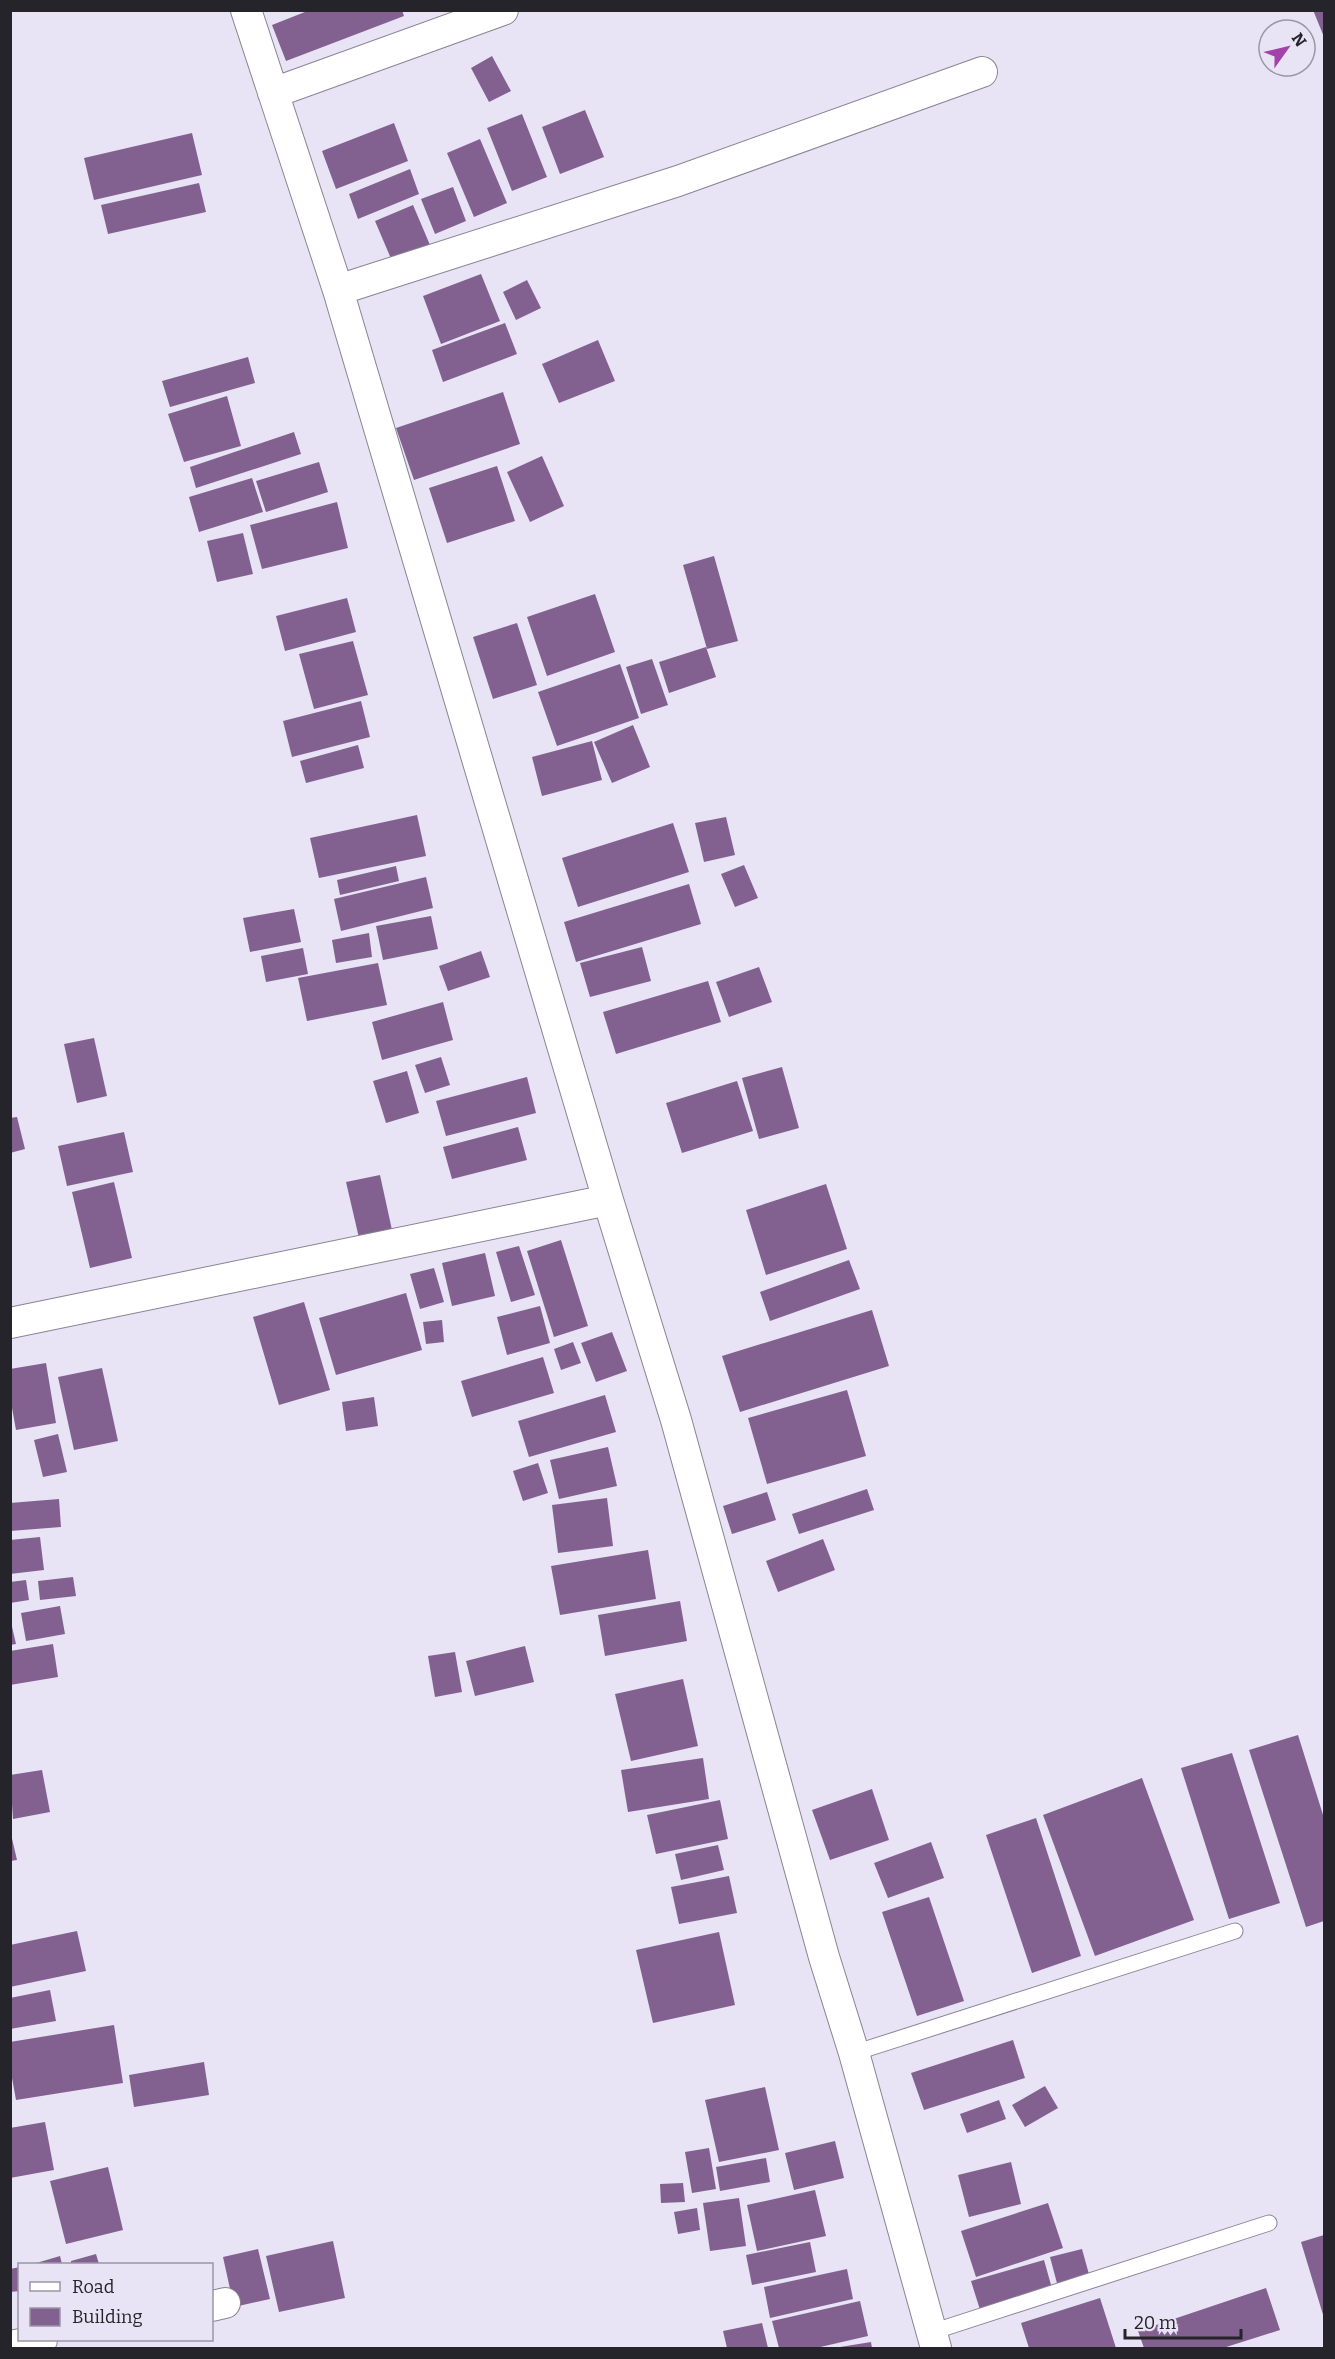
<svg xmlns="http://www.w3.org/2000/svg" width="1335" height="2359" viewBox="0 0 1335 2359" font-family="Bitter,serif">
<rect width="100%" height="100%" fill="#e8e3f5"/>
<!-- building -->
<path fill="#826190" d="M310,10h92l2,6 -118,45 -14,-36z
M1313,10h11v27z
M492,56l19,35 -22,11 -18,-34z
M585,110l19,47 -44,17 -18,-47z
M522,114l25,63 -35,14 -25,-63z
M394,123l14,38 -72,28 -14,-38z
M192,133l10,42 -108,25 -10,-42z
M480,139l27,64 -33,14 -27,-64z
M410,169l9,25 -61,25 -9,-25z
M199,183l7,29 -98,22 -7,-29z
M453,187l13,34 -31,13 -14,-35z
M413,205l17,40 -38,16 -17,-40z
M481,274l19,47 -59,23 -18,-48z
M527,280l14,28 -25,12 -13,-28z
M505,323l12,31 -74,28 -11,-32z
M598,340l17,41 -56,22 -17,-39z
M248,357l7,26 -85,24 -8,-26z
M503,392l17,52 -106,36 -18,-52z
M227,396l14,50 -57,16 -16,-48z
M294,432l7,22 -105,34 -6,-21z
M542,456l22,50 -34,16 -23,-50z
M319,462l9,30 -62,20 -10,-31z
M497,466l18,55 -68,22 -18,-55z
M252,478l11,34 -64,20 -10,-35z
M337,502l11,46 -86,21 -12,-44z
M243,533l10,41 -36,8 -10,-41z
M714,556l24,85 -31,8 -24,-84z
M595,594l20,58 -68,24 -20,-59z
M347,598l9,34 -71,19 -9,-35z
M517,623l20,62 -44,14 -20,-62z
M353,641l15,54 -54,14 -15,-55z
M706,647l10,30 -47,16 -10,-31z
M652,659l16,46 -27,9 -15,-47z
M620,664l19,54 -82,28 -19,-54z
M361,701l9,36 -78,20 -9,-36z
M633,725l17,42 -38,16 -18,-41z
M592,741l10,39 -60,16 -10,-39z
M358,745l6,23 -58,15 -6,-22z
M417,815l9,41 -107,22 -9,-40z
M726,817l9,38 -31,7 -9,-39z
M673,823l16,49 -111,35 -16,-49z
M744,865l14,33 -23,9 -14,-33z
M396,866l3,15 -59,14 -3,-15z
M426,877l7,31 -92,23 -7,-32z
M689,884l12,40 -125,38 -12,-40z
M294,909l7,33 -51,10 -7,-34z
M431,916l7,33 -55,11 -7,-34z
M369,933l3,24 -36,6 -4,-23z
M642,947l9,34 -61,16 -10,-34z
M303,948l5,26 -42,8 -5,-26z
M481,951l9,26 -42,14 -9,-25z
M378,963l9,42 -80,16 -9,-43z
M759,967l13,35 -43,15 -13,-35z
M708,981l13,41 -105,32 -13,-42z
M443,1002l10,38 -71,20 -10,-38z
M94,1038l13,58 -30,7 -13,-59z
M441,1057l9,28 -25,8 -10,-28z
M782,1067l17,61 -40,11 -17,-61z
M407,1071l12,42 -33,10 -13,-42z
M527,1077l9,36 -90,23 -10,-35z
M737,1081l16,50 -71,22 -16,-50z
M17,1117l8,32 -15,4v-35z
M518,1127l9,33 -75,19 -9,-32z
M124,1132l9,40 -66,14 -9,-40z
M380,1175l12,55 -33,8 -13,-56z
M114,1182l18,76 -42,10 -18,-76z
M826,1184l21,65 -81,26 -20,-65z
M561,1240l27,86 -34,11 -27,-86z
M519,1246l16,49 -24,7 -15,-50z
M485,1253l10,43 -43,10 -10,-43z
M849,1260l11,29 -90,32 -10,-29z
M434,1268l10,34 -24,7 -10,-35z
M406,1293l16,57 -86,25 -17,-57z
M304,1302l26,88 -51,15 -26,-88z
M540,1306l10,37 -43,12 -10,-38z
M872,1310l17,56 -149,46 -18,-56z
M442,1320l2,22 -18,2 -3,-22z
M612,1332l15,39 -31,11 -15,-39z
M573,1342l8,21 -20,7 -7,-21z
M543,1357l11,36 -82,24 -11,-36z
M46,1363l10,60 -40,7 -6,-33v-28z
M102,1368l16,73 -44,9 -16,-73z
M847,1390l19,66 -99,28 -19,-66z
M605,1395l11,37 -87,25 -11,-36z
M374,1397l4,29 -32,5 -4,-29z
M58,1434l9,38 -24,5 -9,-37z
M608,1447l9,39 -58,13 -9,-39z
M538,1463l10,30 -25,8 -10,-30z
M867,1489l7,21 -75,24 -7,-20z
M767,1492l9,28 -44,14 -9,-28z
M607,1498l6,48 -55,7 -6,-48z
M59,1499l2,28 -51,4v-28z
M40,1537l4,33 -34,4v-34z
M823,1539l12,31 -57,22 -12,-31z
M648,1550l8,49 -96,16 -9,-49z
M73,1577l3,19 -36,4 -2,-19z
M26,1580l3,20 -19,3v-21z
M680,1601l7,40 -82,15 -7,-41z
M60,1606l5,28 -39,7 -5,-28z
M10,1618l6,26 -6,1z
M53,1644l5,33 -48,8v-34z
M525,1646l9,36 -59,14 -9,-35z
M455,1652l7,40 -27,5 -7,-41z
M683,1679l15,67 -67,15 -16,-67z
M1298,1735l26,83v103l-18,6 -57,-177z
M1232,1753l48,150 -51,16 -48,-151z
M703,1758l6,41 -81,13 -7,-42z
M42,1770l8,42 -37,7 -3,-44z
M1142,1778l52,142 -99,36 -52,-141z
M872,1789l17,51 -59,20 -18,-50z
M720,1800l8,39 -72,15 -9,-39z
M1036,1818l45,138 -49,17 -46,-138z
M10,1830l7,30 -7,1z
M931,1842l13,36 -56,20 -14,-35z
M718,1845l6,25 -43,10 -6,-26z
M729,1876l8,37 -58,11 -8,-37z
M929,1897l35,104 -47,15 -35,-104z
M77,1931l9,40 -76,16v-42z
M719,1932l16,73 -82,18 -17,-73z
M50,1990l6,31 -46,8v-31z
M114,2025l9,58 -107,17 -6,-33v-25z
M1013,2040l12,38 -101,32 -13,-37z
M204,2062l5,33 -75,12 -5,-32z
M1045,2086l13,22 -33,19 -13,-22z
M765,2087l14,63 -60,12 -14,-62z
M999,2100l7,19 -39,14 -7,-19z
M45,2122l9,48 -44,8v-50z
M835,2141l9,37 -50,12 -9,-37z
M709,2148l7,41 -24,4 -7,-41z
M766,2158l4,24 -50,9 -4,-24z
M1011,2162l10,42 -52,13 -11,-42z
M108,2167l15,63 -57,14 -16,-63z
M683,2183l2,19 -24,1 -1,-19z
M815,2190l11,46 -69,15 -10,-46z
M739,2198l7,48 -36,5 -7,-48z
M1048,2203l15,45 -87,29 -15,-46z
M697,2208l3,22 -22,4 -4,-22z
M1324,2235v83l-23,-76z
M333,2241l12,57 -66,14 -13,-56z
M810,2242l6,30 -64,13 -6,-30z
M258,2249l12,50 -36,8 -11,-50z
M1082,2249l8,29 -32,9 -8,-30z
M96,2254l3,10h-28v-3z
M60,2256l2,8h-29z
M1044,2260l9,32 -72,21 -10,-32z
M20,2267v24l-10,1v-23z
M847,2269l6,30 -83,19 -6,-31z
M1266,2288l14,42 -57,18h-79l-6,-17z
M1100,2298l16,50h-87l-8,-25z
M860,2301l8,35 -52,12h-37l-7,-27z
M762,2323l6,25h-41l-4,-17z
M871,2342l1,6h-32v-1z"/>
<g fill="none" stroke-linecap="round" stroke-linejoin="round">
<!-- lane casing -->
<g stroke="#898494" stroke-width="17">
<path id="lane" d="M854,2053l381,-122
M932,2332l337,-109"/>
</g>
<!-- street casing -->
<g stroke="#898494" stroke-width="32">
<path id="street" d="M246,10l92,280 270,910 68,220 148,537 30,96 82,295
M273,93l230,-83
M338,290l340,-109 304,-109
M10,1323l598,-123
M212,2306l13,-3
M10,2346l32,-6"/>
</g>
<!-- lane -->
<use href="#lane" stroke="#fff" stroke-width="15"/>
<!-- street -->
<use href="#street" stroke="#fff" stroke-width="30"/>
</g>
<!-- border -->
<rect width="1335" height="2359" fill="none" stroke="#26242b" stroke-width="24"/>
<!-- legend -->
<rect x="18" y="2263" width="195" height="78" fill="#e8e3f5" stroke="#9a97a4" stroke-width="1.5"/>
<rect x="30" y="2282" width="30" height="9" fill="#ffffff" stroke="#9a97a4" stroke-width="1.5"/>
<text x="72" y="2293" font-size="18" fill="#26242b">Road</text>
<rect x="30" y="2308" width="30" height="18" fill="#826190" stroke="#9a97a4" stroke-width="1.5"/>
<text x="72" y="2323" font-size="18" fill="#26242b">Building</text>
<!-- north arrow -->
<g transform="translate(1287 48) rotate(56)"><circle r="28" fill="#e8e3f5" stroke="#9a97a4" stroke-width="1.5"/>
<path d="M0-4.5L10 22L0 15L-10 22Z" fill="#a342a9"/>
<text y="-9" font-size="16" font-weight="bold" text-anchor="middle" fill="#26242b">N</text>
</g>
<!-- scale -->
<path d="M1125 2329v9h116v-9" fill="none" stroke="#26242b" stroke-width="3"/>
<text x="1134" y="2329" font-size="18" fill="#26242b" stroke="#e8e3f5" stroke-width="4.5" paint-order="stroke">20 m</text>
</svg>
